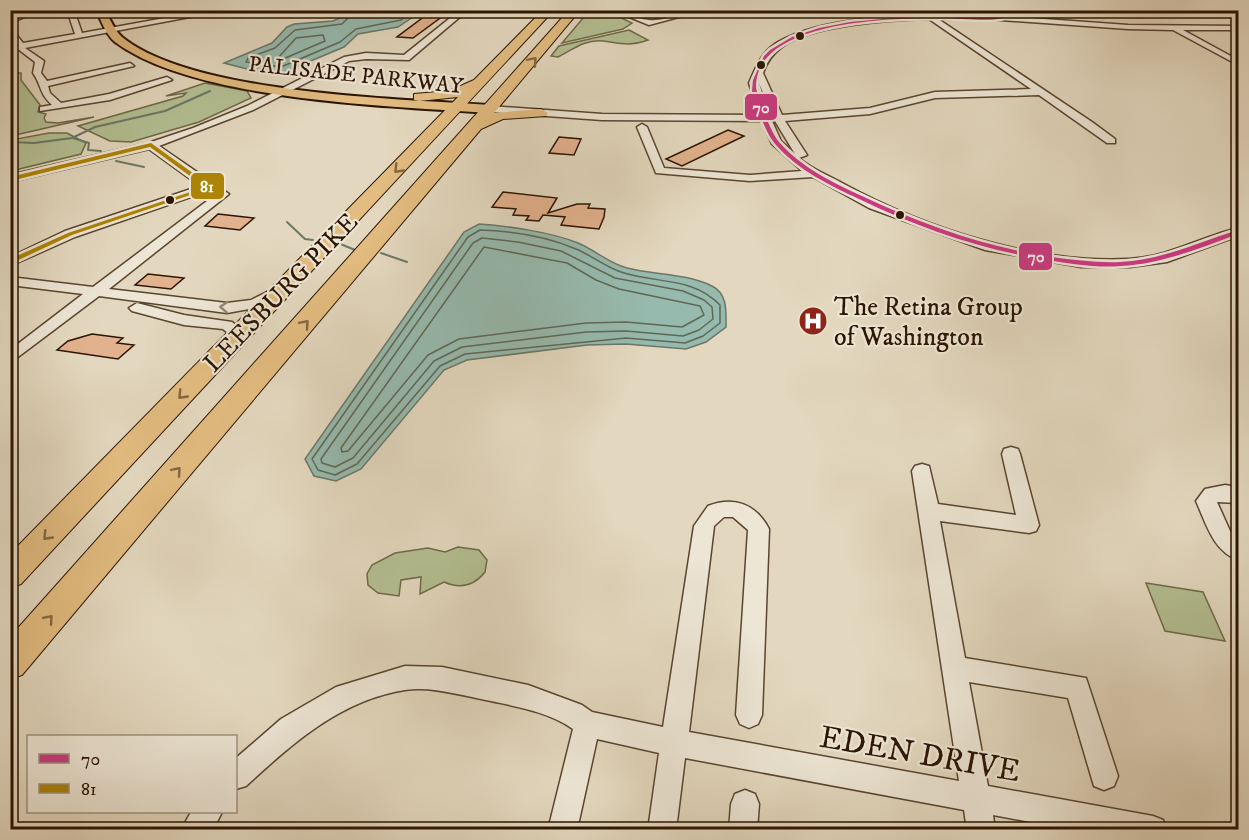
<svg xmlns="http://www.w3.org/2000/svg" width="1249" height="840" viewBox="0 0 1249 840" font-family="'IM FELL DW Pica',serif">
<rect width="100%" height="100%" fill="#e3d8bf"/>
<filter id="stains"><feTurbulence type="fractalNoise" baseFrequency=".00333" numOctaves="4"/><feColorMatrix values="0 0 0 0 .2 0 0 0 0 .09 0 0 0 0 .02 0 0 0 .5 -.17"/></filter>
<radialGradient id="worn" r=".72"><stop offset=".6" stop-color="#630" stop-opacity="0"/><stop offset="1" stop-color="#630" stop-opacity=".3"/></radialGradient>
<!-- green -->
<path fill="#b3bf92" stroke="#6f6a49" stroke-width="1.5" d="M589,11h18l25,12 -9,6 -61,14z
M629,30l19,10c-20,7 -29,3 -45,1 -18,-2 -31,9 -45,16l-7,-1 8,-10z
M11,73h10v7l19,25 -2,7 8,2 -2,4 2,4 12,1 36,-6 -83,19z
M205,83l42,8 4,7 -52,24 -68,20 -21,-1 -32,-15 105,-30 3,-3 -20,3z
M49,133h18l19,10 -5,11 -70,17v-31z
M458,547l21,3 8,10 -2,12c-11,14 -25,17 -41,10l-24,12 1,-17 -20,3 -2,16 -21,-3 -10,-8 -1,-11 5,-9 23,-12 33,-5 17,4z
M1146,583l57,9 22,49 -60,-10z"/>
<!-- water -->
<path fill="#96baae" stroke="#6b7868" stroke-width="1.5" d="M346,11h66l1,6 -15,10 -40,7 -14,13 -62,26 -23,-1 -35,-9 48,-20 15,-16 7,-3 39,-3 7,-3z
M479,224c29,2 72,8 99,19 17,7 30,20 49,25 27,7 59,5 85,18 16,8 14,26 14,41l-20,15 -20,7 -60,-5 -39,1 -120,15 -23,10 -83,99 -25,12 -22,-5 -9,-17 159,-227z"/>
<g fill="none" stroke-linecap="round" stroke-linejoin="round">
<!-- shore -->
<path stroke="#606757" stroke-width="1.5" d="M351,10l-2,7 -7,7 -47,6 -20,18 -27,10 -2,4 35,5 59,-25 16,-13 45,-9 5,-4v-6
M323,35l2,6 -42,18 -5,-1 18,-20z
M480,230c32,1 66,6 96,19 15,6 29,18 45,23 35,12 71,4 99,33v18l-17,13 -18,7 -59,-5 -161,16 -25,12 -83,98 -22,11 -17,-5 -6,-11 156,-222z
M482,238l36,4 43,9 54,27 68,13 21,9 8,7 1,12 -14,11 -16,6 -57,-5 -40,1 -124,15 -28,14 -81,97 -18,9 -13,-4 -1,-4 152,-216z
M484,247l83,16 29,17 23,9 81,17 4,9 -22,12 -56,-5 -40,1 -127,16 -31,16 -80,96 -6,1 -1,-4z"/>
<!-- stream -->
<path stroke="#6b7868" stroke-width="2" d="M73,138l16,5 -1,7 13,1
M10,142l24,1 38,-5 23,-11 70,-16 45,-20
M116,161l28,6
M287,222l18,17 8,1
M338,243l17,7
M381,253l26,9"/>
</g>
<!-- building -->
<path fill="#e2b18d" stroke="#2b1400" stroke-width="1.5" d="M433,10h18l-38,28 -16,-1z
M728,130l16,6 -62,30 -16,-7z
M559,137l22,2 -7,16 -25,-2z
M503,192l54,6 -9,15 29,-9h13l-2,4 17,1 -1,8 -5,12 -38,-4 4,-8 -22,-2 -4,6 -13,-1 3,-4 -16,-1 3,-6 -24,-2z
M218,214l36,4 -14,12 -35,-4z
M148,274l36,4 -13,11 -36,-4z
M92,334l31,4 -6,5 17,2 -16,14 -61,-9 11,-9z"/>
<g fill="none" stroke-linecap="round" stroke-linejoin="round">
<!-- minor casing -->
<g stroke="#594530" stroke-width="3">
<path id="minor" d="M30,10h11l-31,13v-5z
M67,10h7l8,23 127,-23h18l-202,38 19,13 -3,12 6,8 83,-18 4,3 -86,20 2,7 11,10 48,-9 58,-17 5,3 -62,20 -70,11v-4l12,-2c-13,-12 -10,-19 -19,-32l2,-11 -17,-13 -8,1v-5h5l-5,-8v-10l13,16 52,-9z
M460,10h8l-59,50 -43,-1 -17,2 -96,49 -94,36 70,48 -120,95 118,14 24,-3 26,-13 7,4 -2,3 -22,13 -33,6 -128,-17 -89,67v-13l73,-56 -73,-9v-8l83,10 122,-92 -7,-4 -133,46 -65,29v-9l55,-26 135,-45 -51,-37 -139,33v-7l138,-32 45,-15 54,-22 97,-49 22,-4 38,2z
M612,10c14,0 23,9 37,10 15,2 39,-10 56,-10l-56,15z
M973,14l155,11 110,1v4h-55l55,30v5l-65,-35 -45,-1 -155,-11 -35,1 154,103 23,17v4h-8l-68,-48 -104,3 -65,16 -85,7 22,34 -8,3c12,11 29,17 43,25 83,45 192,81 287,76 39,-2 72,-22 109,-31v8l-71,26 -37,5h-49l-96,-17 -116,-42 -56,-31 -63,4 -94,-8 -19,-46 5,-3 5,3 17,41 86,7 52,-4 -30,-27 -10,-23 -160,-1 -112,-8 -5,-3 5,-3 112,8 157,1 -10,-32c7,-16 13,-32 29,-41 50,-28 139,-27 195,-28zM929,19l102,70 -96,3 -65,16 -88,7 -19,-42c4,-11 9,-19 19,-26 29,-22 110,-27 147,-28zM759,83l13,32h-3zM772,121h3l20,33 -14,-13z
M137,303l47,12 48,7 12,10 -5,12h-12l-2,-3 3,-8 -5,-4 -39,-4 -52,-14 -3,-3z
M1011,447l7,2 2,5 19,71 -3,6 -7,2 -89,-12 25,137 121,20 32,98 -4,10 -10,4 -10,-4 -26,-88 -99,-16 19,104 165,30 10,4 4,10h-95l-79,-15 2,15h-28l-3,-20 -279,-52 -9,72h-28l11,-77 -62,-14 -20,91h-29l25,-101c-24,-17 -55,-22 -82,-28 -28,-5 -58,-15 -86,-11 -65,10 -113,54 -159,96l-10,3v-31l45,-39 55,-32 69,-21 37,1 86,18 54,20 10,7 71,15 31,-201 14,-20c26,-10 48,-2 61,23l-7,186 -4,9 -9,4 -9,-4 -4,-9 12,-185 -15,-13h-9l-10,9 -25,206 270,49 -47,-310 3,-5 7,-2 7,2 9,38 78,11 -14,-61 2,-5z
M1225,485l13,2v16l-21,-1 13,29 8,8v21c-25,-9 -32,-37 -42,-59l9,-12z
M745,790l10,4 4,10 -2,26h-28l2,-26 4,-10z
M191,812h31l-9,18h-32z"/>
</g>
<!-- major casing -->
<g stroke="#2b1400" stroke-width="4">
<path id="major" d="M96,10h9c5,9 10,21 17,27 70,57 277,62 368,68l6,4 -6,4c-99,-7 -296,-12 -375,-71 -9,-7 -14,-22 -19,-32z"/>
</g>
<!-- highway casing -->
<g stroke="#2b1400" stroke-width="2">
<path id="highway" d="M543,10h11l-533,574 -11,4v-34l448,-457 -39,4 -5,-1v-6l35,-3 25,-11z
M569,10h11l-86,103 47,-4 7,4 -2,3 -43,3 -22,10 -459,546 -12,4v-42z"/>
</g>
<!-- minor -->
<use href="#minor" fill="#ede6d5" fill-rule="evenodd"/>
<!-- major -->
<use href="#major" fill="#e2bc80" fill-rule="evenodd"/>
<!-- highway -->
<use href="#highway" fill="#e2bc80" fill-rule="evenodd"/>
<!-- bus-1 casing -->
<g stroke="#ede6d5" stroke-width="5">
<path id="bus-1" d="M914,16l89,2c-15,4 -43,0 -60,0 -46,0 -189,1 -187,70 3,13 15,45 23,54 22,25 54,41 83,54 61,29 124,51 190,61 23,3 45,6 68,5 42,-2 79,-20 118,-32v4c-37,14 -77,30 -117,32 -25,2 -49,-2 -73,-6 -66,-10 -129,-32 -189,-61 -30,-14 -61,-29 -83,-54 -10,-10 -20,-40 -24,-54l1,-11 11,-24 6,-6 22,-13 27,-9 31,-6z"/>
</g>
<!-- bus-2 casing -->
<g stroke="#ede6d5" stroke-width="5">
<path id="bus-2" d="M151,143l60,43v2l-139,47 -62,29v-5l58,-26 137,-46 -55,-40 -140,34v-4z"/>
</g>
<!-- bus-1 -->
<use href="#bus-1" fill="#cd3883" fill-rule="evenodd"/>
<!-- bus-2 -->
<use href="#bus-2" fill="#ad8405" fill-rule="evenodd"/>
</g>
<!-- one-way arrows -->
<defs><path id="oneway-chevron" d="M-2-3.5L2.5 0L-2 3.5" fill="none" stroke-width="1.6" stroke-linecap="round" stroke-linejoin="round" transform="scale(1.5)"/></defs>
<g stroke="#866840">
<use href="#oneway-chevron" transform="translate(533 61) rotate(-49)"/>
<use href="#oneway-chevron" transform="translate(398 169) rotate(134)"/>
<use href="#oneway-chevron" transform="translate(305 324) rotate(-49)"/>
<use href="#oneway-chevron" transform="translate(182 395) rotate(134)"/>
<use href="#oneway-chevron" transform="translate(177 471) rotate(-49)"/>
<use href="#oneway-chevron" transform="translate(47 536) rotate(134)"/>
<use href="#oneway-chevron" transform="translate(49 619) rotate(-49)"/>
</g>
<use stroke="#968875" href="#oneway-chevron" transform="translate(224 307) rotate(-176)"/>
<!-- icons -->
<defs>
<g id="hospital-disc" transform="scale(1.5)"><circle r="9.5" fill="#8f2418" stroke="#ede6d5"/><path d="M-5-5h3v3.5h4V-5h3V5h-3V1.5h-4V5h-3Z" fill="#fff"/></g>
</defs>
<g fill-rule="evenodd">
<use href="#hospital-disc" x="813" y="321"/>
</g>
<!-- markers -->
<g fill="#2b1400" stroke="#ede6d5" stroke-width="2">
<circle cx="800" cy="36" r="5"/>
<circle cx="761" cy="65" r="5"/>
<circle cx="170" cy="200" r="5"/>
<circle cx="900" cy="215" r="5"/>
</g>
<g text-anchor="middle" stroke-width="4.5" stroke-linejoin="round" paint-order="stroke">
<!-- far-street labels -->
<g font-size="22" fill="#2b1400" stroke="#ede6d5">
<text transform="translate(356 74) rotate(6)" y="8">PALISADE PARKWAY</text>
</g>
<!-- street labels -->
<g font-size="26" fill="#2b1400" stroke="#ede6d5">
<text transform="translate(280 292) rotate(-46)" y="9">LEESBURG PIKE</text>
</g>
<!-- poi labels -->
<g font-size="26" fill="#2b1400" stroke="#ede6d5" text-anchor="start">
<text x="834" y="315">The Retina Group<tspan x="834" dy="30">of Washington</tspan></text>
</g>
<!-- near-street labels -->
<g font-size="32" fill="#2b1400" stroke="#ede6d5">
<text transform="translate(920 753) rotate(10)" y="11">EDEN DRIVE</text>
</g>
</g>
<g stroke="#ede6d5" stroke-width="2">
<rect x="744" y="93" width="34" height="28" rx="6" fill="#cd3883"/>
<rect x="190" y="172" width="35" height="28" rx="6" fill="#ad8405"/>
<rect x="1018" y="242" width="35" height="29" rx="6" fill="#cd3883"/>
</g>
<g font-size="16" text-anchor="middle" font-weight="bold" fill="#fff">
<text x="761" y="113">70</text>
<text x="207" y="192">81</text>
<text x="1036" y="262">70</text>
</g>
<!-- margin -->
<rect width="1249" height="840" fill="none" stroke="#e3d8bf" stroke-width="36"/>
<rect x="12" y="12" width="1225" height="816" fill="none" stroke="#2b1400" stroke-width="3"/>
<rect x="18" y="18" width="1213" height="804" fill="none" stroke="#2b1400" stroke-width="1.5"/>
<!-- legend -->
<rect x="27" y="735" width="210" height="78" fill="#ede6d5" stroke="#9f9280" stroke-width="1.5"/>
<rect x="39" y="754" width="30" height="9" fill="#cd3883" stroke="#9f9280" stroke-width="1.5"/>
<text x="81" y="765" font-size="18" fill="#2b1400">70</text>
<rect x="39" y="784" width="30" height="9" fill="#ad8405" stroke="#9f9280" stroke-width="1.5"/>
<text x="81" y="795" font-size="18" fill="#2b1400">81</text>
<rect width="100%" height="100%" filter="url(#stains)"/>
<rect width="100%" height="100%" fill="url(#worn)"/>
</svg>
